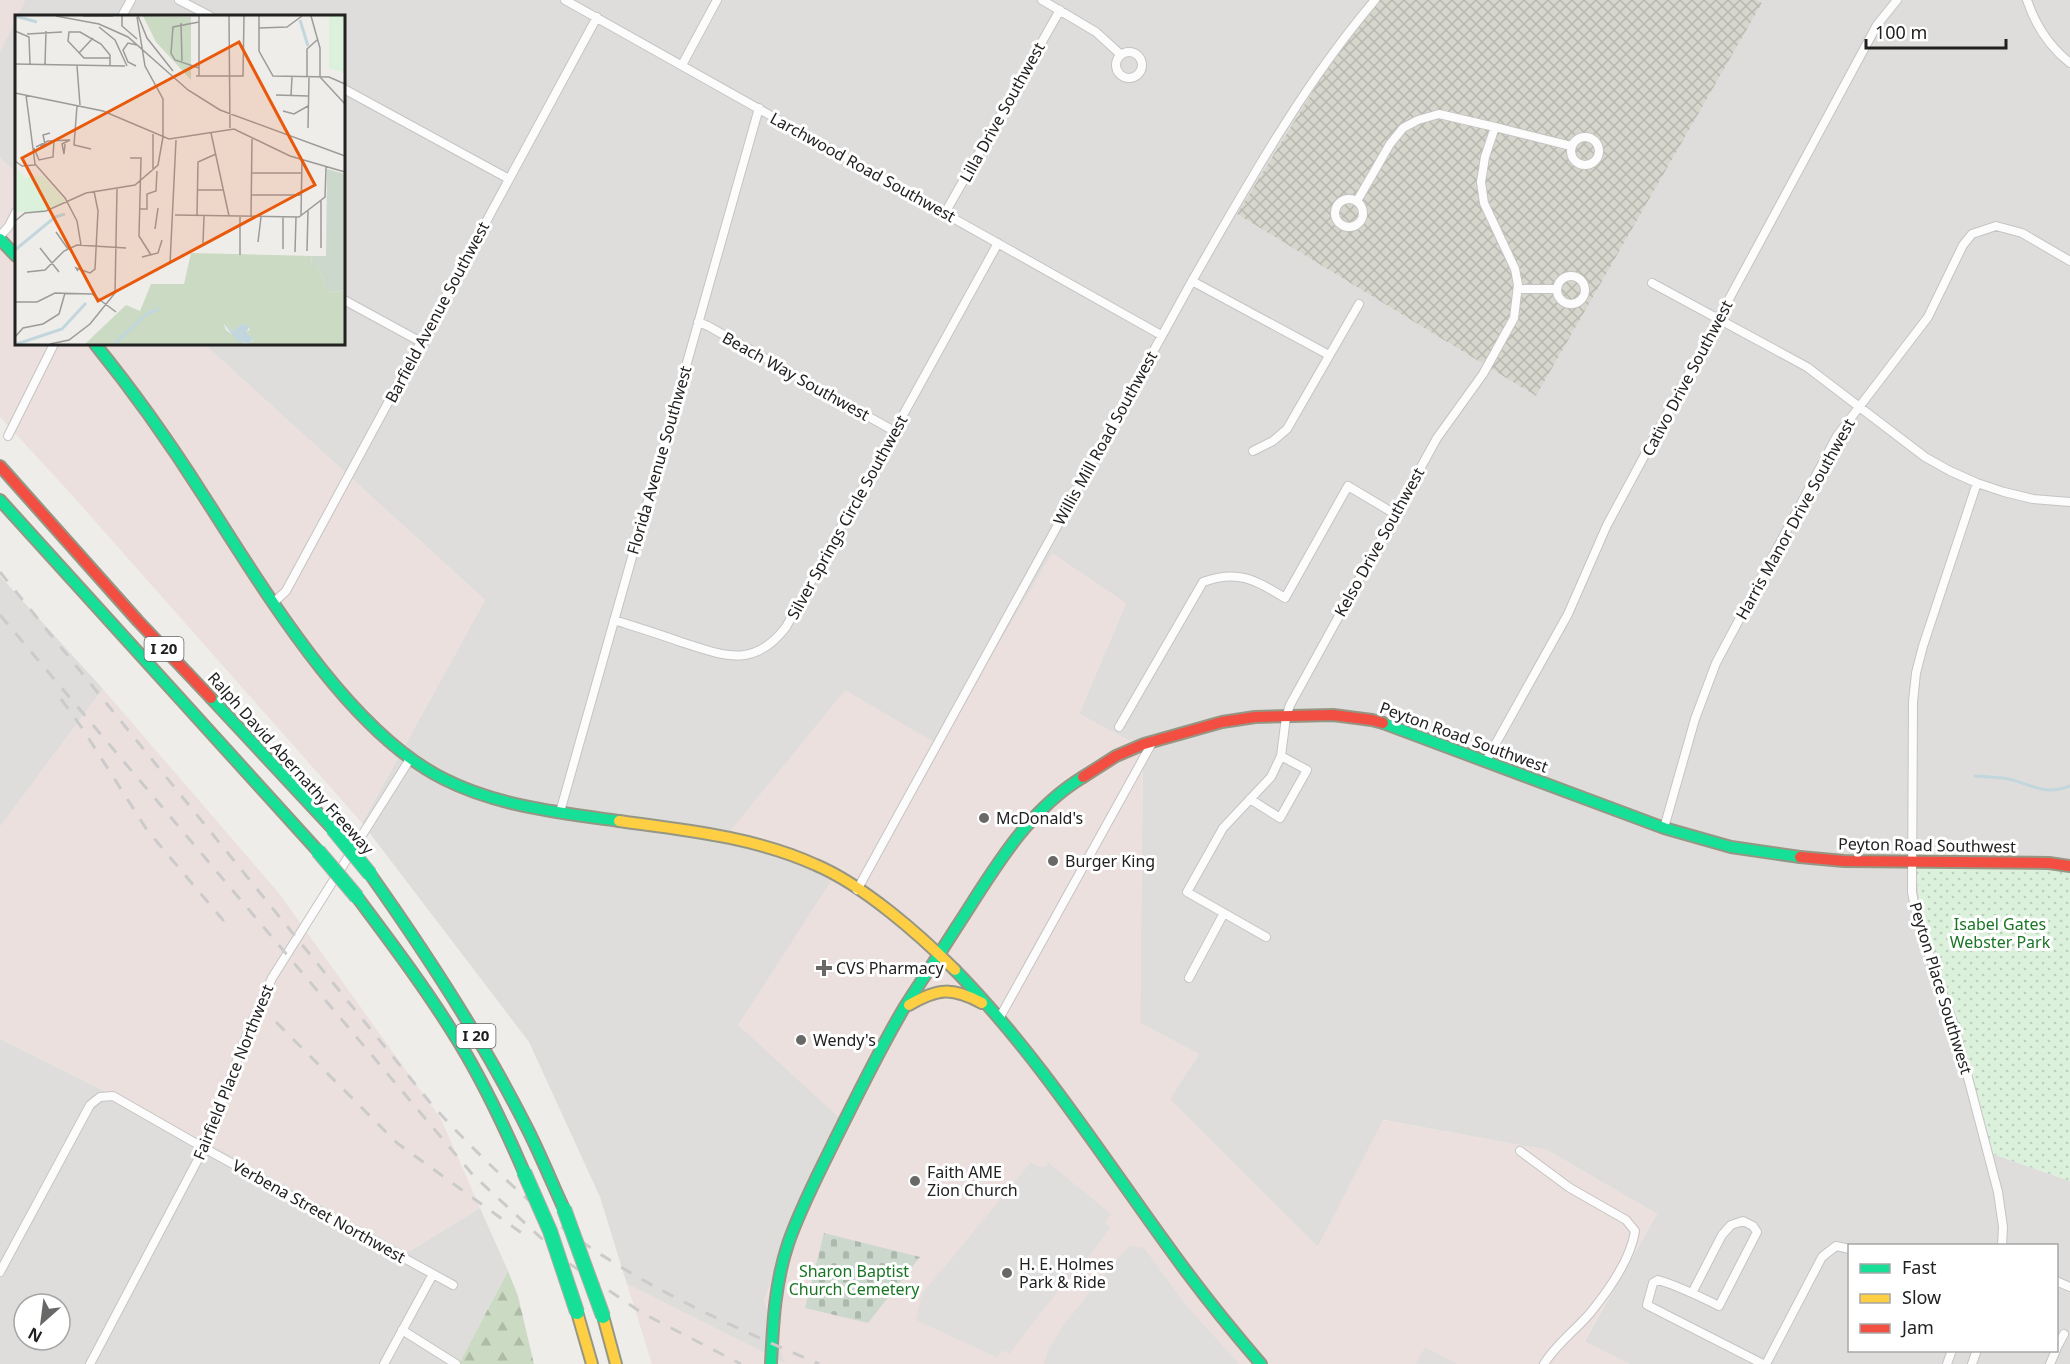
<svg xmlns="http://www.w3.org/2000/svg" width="2070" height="1364" viewBox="0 0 2070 1364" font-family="'Noto Sans',sans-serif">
<defs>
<pattern id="construction-cross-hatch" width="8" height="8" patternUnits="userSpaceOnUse" patternTransform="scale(1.5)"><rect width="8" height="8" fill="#d7d6cd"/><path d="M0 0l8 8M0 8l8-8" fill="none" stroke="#b8b7b0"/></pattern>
<pattern id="forest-firs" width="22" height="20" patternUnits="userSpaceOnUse" patternTransform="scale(1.5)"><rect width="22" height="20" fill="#cbdac3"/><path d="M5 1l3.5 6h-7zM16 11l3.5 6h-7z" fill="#aebba7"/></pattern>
<pattern id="cemetery-stones" width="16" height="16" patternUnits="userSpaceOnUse" patternTransform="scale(1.5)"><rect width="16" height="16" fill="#cbd8cb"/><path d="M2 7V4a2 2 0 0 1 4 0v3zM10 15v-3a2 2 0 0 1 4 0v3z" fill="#aeb9ae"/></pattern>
<pattern id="park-dots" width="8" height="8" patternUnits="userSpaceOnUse" patternTransform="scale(1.5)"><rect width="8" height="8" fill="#dcf1dc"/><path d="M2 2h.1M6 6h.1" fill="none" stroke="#bccebc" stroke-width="1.8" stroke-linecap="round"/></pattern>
</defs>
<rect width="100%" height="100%" fill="#efedea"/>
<!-- residential -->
<path fill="#dedddb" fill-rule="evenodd" d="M25,0h1344l-132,214 299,182 226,-393 -5,-3h313v864l-155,-3 5,44 70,248 80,28v183h-440l-46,-22 73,-128 -110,-64 -163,-30 -66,127 -149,-148 30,-45 -59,-31 3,-275 -64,-34 47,-111 -187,143 -216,94 111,26 5,3 -100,156 108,99 -83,176 22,64 -159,-80 -27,-87 -71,-155 -167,-219 123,-223 -281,-256h140v-328h-327zM1850,1246h206v104h-206z
M16,18v155l-16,-15v-106z
M0,576l103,113 -103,138z
M0,1039l210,105 198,108 72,-44 28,63 -49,93h-459zM24,1304h36v36h-36z"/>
<!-- commercial -->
<path fill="#ebe0de" d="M0,0h25l-25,52z
M0,158l16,15v171h188l281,256 -123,223 -291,-329 -71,-77z
M1052,553l74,50 -47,111 64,34 -3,275 59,31 -29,45 148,148 65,-127 164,30 110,64 -73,127 46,23h-978l-25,-80 158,80 -21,-64 32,-87 50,-89 -108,-99 101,-156 -5,-3 -111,-26 122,-150 94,55z
M103,689l175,203 163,227 39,89 -72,44 -198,-108 -210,-105v-212z"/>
<!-- construction -->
<path fill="url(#construction-cross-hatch)" d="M1369,0h388l5,3 -226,393 -299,-182z"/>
<!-- forest -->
<path fill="url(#forest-firs)" d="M508,1271l10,25 16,68h-75z"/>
<!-- cemetery -->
<path fill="url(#cemetery-stones)" d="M824,1233l96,24 -52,66 -63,-15z"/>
<!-- park -->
<path fill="url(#park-dots)" d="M1915,861l155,3v317l-80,-28 -63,-215 -7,-33z"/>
<!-- parking -->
<path fill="#dfdedd" d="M1031,1162l5,4 9,1 4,-4 62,51 -6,8 5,6 -19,26 -33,37 -49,63 -7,-4 -4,8 -82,-38 6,-26z
M1130,1246l14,2 42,57 53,59h-195l4,-14 15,-24 51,-64z
M1425,1347l32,17h-41z"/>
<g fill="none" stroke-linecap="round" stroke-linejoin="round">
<!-- stream -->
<path stroke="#c2d7dd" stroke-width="3" d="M1975,776c11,1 23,1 34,3 24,6 36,17 61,7"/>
<!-- street casing -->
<g stroke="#c5c4c2" stroke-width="10">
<path id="street" d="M179,0l31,16
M565,0l596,335
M1042,0l54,32 24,22
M2027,0c8,24 23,47 43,63
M122,16l9,-16
M1116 65a13 13 0 1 1 26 0a13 13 0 1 1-26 0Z
M682,65l35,-65
M344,89l165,90
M1571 151a14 14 0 1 1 28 0a14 14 0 1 1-28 0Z
M1335 213a14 14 0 1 1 28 0a14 14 0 1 1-28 0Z
M1357,201l33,-57 13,-16 15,-8 21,-6 56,13 76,19
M945,213l115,-203
M0,236l9,-10 7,-14
M1557 290a14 14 0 1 1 28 0a14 14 0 1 1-28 0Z
M1192,281l137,74
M1652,283l155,84 118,90 25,14 27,12 27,9 29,7 37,3
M1518,289h39
M344,300l77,42
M698,322l10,4 186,105
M8,436l46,-92
M1253,451l20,-10 14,-12 72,-125
M1977,483l-54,163 -7,27 -3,29 -1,190 6,31 37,105 43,164 5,35 -1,19
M273,603l13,-12 311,-574
M614,620c22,7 45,14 67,22 43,14 73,27 105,-15l212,-384
M1119,727l84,-145c35,-13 52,-2 82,16l63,-112 47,28
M1486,761l82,-147 39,-89 270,-500 20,-25
M1250,799l30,19 27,-48 -26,-14
M560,812l199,-704
M1664,828l31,-109 21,-56 121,-227 91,-119 35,-72 9,-11 24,-8 26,7 48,28
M857,890l335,-609c56,-97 110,-195 183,-281
M1266,937l-79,-45 36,-64 48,-51 10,-21 5,-39 4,-12 147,-267 46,-64 31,-56 4,-33 -3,-16 -31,-66 -3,-21 4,-25 10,-30
M1189,978l35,-65
M1000,1017l153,-276
M1520,1151l50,37 56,32 9,11c-4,27 -27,60 -44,81 -15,18 -35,32 -47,52
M0,1272l90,-167 10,-8 13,-1 91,52 249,137
M2056,1281l14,6
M1692,1293l30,-58 9,-10 12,-4 10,5 4,6 -38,74c-20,-10 -40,-20 -61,-26l-5,3 -6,22 116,59
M402,1330l54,34
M2056,1349l8,-15
M90,1364l114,-216 46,-122 22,-48 138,-219
M384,1364l49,-90
M1766,1364l56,-107 14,-11 14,3
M1947,1364l5,-14
M1972,1364l5,-14
M2050,1364l6,-14"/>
</g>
<!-- fast casing -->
<g stroke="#959784" stroke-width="14">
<path id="fast" d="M0,239l16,17
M95,344c39,48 75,99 108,151 59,91 143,235 241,284 53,27 117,34 175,42
M0,500l318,351
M211,698l122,131
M1383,723l281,105 67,19 69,10
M370,874c58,82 113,166 158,256 13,26 24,53 36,79
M357,897c36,48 72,96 103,147 25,41 45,84 64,128
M955,970c89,91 155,199 231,301 24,32 49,63 75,93
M771,1364c2,-42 4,-81 17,-120 12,-35 29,-67 45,-100 23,-46 45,-92 71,-136 17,-27 35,-53 52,-80 36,-55 69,-116 127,-151"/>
</g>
<!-- slow casing -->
<g stroke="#959784" stroke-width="14">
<path id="slow" d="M619,821c66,9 136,16 197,44 47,20 103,69 139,105
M909,1005c29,-17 43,-18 73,-2
M577,1312l15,52
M603,1316l13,48"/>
</g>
<!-- jam casing -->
<g stroke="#959784" stroke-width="14">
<path id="jam" d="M0,466l138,155 73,77
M1083,777l33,-21 28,-12 78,-22 33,-5 78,-2 39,5 11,3
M1800,857l44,4 205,2 21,3"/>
</g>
<!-- street -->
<use href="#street" stroke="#fdfcfc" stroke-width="8"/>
<!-- fast -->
<use href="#fast" stroke="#16e098" stroke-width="10"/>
<!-- slow -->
<use href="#slow" stroke="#ffcf43" stroke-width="10"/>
<!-- jam -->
<use href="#jam" stroke="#f24e42" stroke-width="10"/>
<!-- rail -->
<path stroke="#cbcbcb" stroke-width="3" stroke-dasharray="12 12" stroke-linecap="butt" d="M0,572l432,533c47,51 98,101 156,141 71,48 152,84 231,118
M0,615l473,560 94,87 75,51 99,51
M61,699l21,29 65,102 81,96
M276,1022l121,121 130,94"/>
<!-- fast-bridge casing -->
<g stroke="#c1a5ac" stroke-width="16" stroke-linecap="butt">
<path id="fast-bridge" d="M333,829l37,45
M318,851l39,46
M524,1172l26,59 27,81
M564,1209l39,107"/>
</g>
<!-- fast-bridge -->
<use href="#fast-bridge" stroke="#16e098" stroke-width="14"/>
</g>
<!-- markers -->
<g fill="#696867" stroke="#fff" stroke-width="2">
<circle cx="984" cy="818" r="6"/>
<circle cx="1053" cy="861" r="6"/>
<path d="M821 959h6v6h6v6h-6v6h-6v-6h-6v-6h6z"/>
<circle cx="801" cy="1040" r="6"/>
<circle cx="915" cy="1181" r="6"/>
<circle cx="1007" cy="1273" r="6"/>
</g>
<g text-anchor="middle" stroke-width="6" stroke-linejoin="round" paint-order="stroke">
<!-- shield labels -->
<g fill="#fff" stroke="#646464" stroke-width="1.5">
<rect x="144.5" y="637" width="39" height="24" rx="4.5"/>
<rect x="456.5" y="1024" width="39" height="24" rx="4.5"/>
</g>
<g font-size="15" font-weight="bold" fill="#212121">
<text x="164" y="654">I 20</text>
<text x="476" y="1041">I 20</text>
</g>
<!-- street labels -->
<g font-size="16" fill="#212121" stroke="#fff">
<text transform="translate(1002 112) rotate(-61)" y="6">Lilla Drive Southwest</text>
<text transform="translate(863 167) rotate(29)" y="6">Larchwood Road Southwest</text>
<text transform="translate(437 312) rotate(-62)" y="6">Barfield Avenue Southwest</text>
<text transform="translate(796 376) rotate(29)" y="6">Beach Way Southwest</text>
<text transform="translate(1687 378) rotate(-62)" y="6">Cativo Drive Southwest</text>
<text transform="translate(1105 438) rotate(-61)" y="6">Willis Mill Road Southwest</text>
<text transform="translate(659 460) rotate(-74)" y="6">Florida Avenue Southwest</text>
<text transform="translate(847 517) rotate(-61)" y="6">Silver Springs Circle Southwest</text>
<text transform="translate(1795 519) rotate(-61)" y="6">Harris Manor Drive Southwest</text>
<text transform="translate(1379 542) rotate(-61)" y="6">Kelso Drive Southwest</text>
<text transform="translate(1464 737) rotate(20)" y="6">Peyton Road Southwest</text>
<text transform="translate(291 763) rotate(48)" y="6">Ralph David Abernathy Freeway</text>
<text transform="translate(1927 845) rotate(1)" y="6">Peyton Road Southwest</text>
<text transform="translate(1941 988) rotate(73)" y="6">Peyton Place Southwest</text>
<text transform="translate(233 1072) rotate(-68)" y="6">Fairfield Place Northwest</text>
<text transform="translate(319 1211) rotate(29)" y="6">Verbena Street Northwest</text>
</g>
<!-- poi labels -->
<g font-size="16" fill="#212121" stroke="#fff" text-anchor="start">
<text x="996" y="824">McDonald's</text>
<text x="1065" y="867">Burger King</text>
<text x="836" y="974">CVS Pharmacy</text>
<text x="813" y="1046">Wendy's</text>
<text x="927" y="1178">Faith AME<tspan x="927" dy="18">Zion Church</tspan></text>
<text x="1019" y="1270">H. E. Holmes<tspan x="1019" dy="18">Park &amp; Ride</tspan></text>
</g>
<!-- park labels -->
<g font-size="16" fill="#197524" stroke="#fff">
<text x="2000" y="930">Isabel Gates<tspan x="2000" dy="18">Webster Park</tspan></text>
<text x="854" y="1277">Sharon Baptist<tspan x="854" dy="18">Church Cemetery</tspan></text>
</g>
</g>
<!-- overview -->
<g transform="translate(15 15)">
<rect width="330" height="330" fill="#efedea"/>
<path d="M128,1l48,1v63l-35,-38zM176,238l121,3 -1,8 6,1 12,28 16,-3v54h-96l4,-4 -6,-8 3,-3 -9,-5 -8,7 -9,-7 2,6 19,14h-160l41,-39 14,6 11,-27h33z" fill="#cbdac3"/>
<path d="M312,154l18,5v116l-16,3 -12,-28h-6l1,-9h14z" fill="#cbd8cb"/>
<path d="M314,1h16v57l-16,-5zM0,152l11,11 16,-3 24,27 -23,11 -28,-1z" fill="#dcf1dc"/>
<path d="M209,309l9,7 8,-7 8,2 -2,6 6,7 -4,5 -12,-3z" fill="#c2d7dd"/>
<path fill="none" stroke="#c2d7dd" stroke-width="3" d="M0,1l22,6M285,5l8,26M0,235l40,-33 10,-3M2,329l45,-15 24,-26M99,329l34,-31 11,-4"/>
<path fill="none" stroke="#9d9b9a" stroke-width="1.5" d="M41,1l43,8 29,13 60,53 32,20 125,46M68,1h30M107,1v10l15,13M123,1l9,22 26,33M214,1l1,112M244,1v35l14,25 56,1 16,7M296,1l9,32v29l25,27M122,2l8,49 18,33v38M166,8l1,38M84,12l16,13 12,26M244,13l28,-1 15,-11M0,16l14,6 1,27M12,19l35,-2M64,38l14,-15M0,49l110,2M30,50l1,-34M62,51l3,39M95,51v-11l-9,-11 -21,-12h-11l-1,9 16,17h26M121,51l-8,-4 -5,-12 5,-7 9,2M184,53l-24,-8 -4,-7 2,-26 26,-5M181,61h47l1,-60M184,61v-60M292,62v-28l10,-9M0,78l88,18 66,28 65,-10 56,27 55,16M11,80l9,69 30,34 12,23 4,24M261,80l32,1M276,81l1,-19M62,91l-3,39 17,4M268,96l11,3 14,-8M293,113l1,-51M196,118l18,83M25,131l5,-2 -2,-9 7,-2M21,132l12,-6 22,-1 -8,4 2,10 1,-10M19,133l5,12 14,-3 1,-17M115,143h11l-2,78 12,19M0,146l7,5 13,-1M138,155v-36M237,158h49M182,175h27M237,180h49M306,186v47M125,194h7v-15l9,-3 1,-20M160,200l124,2 26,-20 1,-30M182,200l1,-53 18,-8M286,200l1,-55M225,201v39M236,201l1,-77M0,206l10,-8 21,-2 40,-18 49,-8 23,-20 5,-28M140,214l3,-21M41,217l12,17M243,227l3,-25M188,228l1,-27M25,233l19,24M268,234v-32M292,236l1,-40M280,237l1,-35M127,242l16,-4 4,-13M155,249l6,-124M63,256l-2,-3 14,5 5,-4 3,-58 -4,-20M12,257l18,-2 19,-19 13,-6 49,3M0,287h22l18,-9 37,1 24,18M0,322l8,-9 20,-4 16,-10 6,-21M35,329l19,-4 21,-16 25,-31 2,-105"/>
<path fill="#e8590c" fill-opacity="0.15" stroke="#e8590c" stroke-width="3" d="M224,27l76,143 -217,116 -76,-143z"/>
<rect width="330" height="330" fill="none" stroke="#212121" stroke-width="3"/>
</g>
<!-- legend -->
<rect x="1848" y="1244" width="210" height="108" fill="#ffffff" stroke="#a6a6a6" stroke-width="1.5"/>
<rect x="1860" y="1264" width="30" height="9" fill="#16e098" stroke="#a6a6a6" stroke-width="1.5"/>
<text x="1902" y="1274" font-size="18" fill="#212121">Fast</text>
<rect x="1860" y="1294" width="30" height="9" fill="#ffcf43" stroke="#a6a6a6" stroke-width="1.5"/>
<text x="1902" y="1304" font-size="18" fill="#212121">Slow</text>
<rect x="1860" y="1324" width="30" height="9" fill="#f24e42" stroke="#a6a6a6" stroke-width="1.5"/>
<text x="1902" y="1334" font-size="18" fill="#212121">Jam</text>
<!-- north arrow -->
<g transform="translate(42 1322) rotate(208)"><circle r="28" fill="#ffffff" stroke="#a6a6a6" stroke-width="1.5"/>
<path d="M0-4.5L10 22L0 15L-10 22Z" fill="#696867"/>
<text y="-9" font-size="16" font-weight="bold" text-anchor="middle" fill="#212121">N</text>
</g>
<!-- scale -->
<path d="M1866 39v9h140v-9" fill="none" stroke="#212121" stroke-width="3"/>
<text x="1875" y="39" font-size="18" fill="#212121" stroke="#ffffff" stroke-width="4.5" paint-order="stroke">100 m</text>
</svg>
